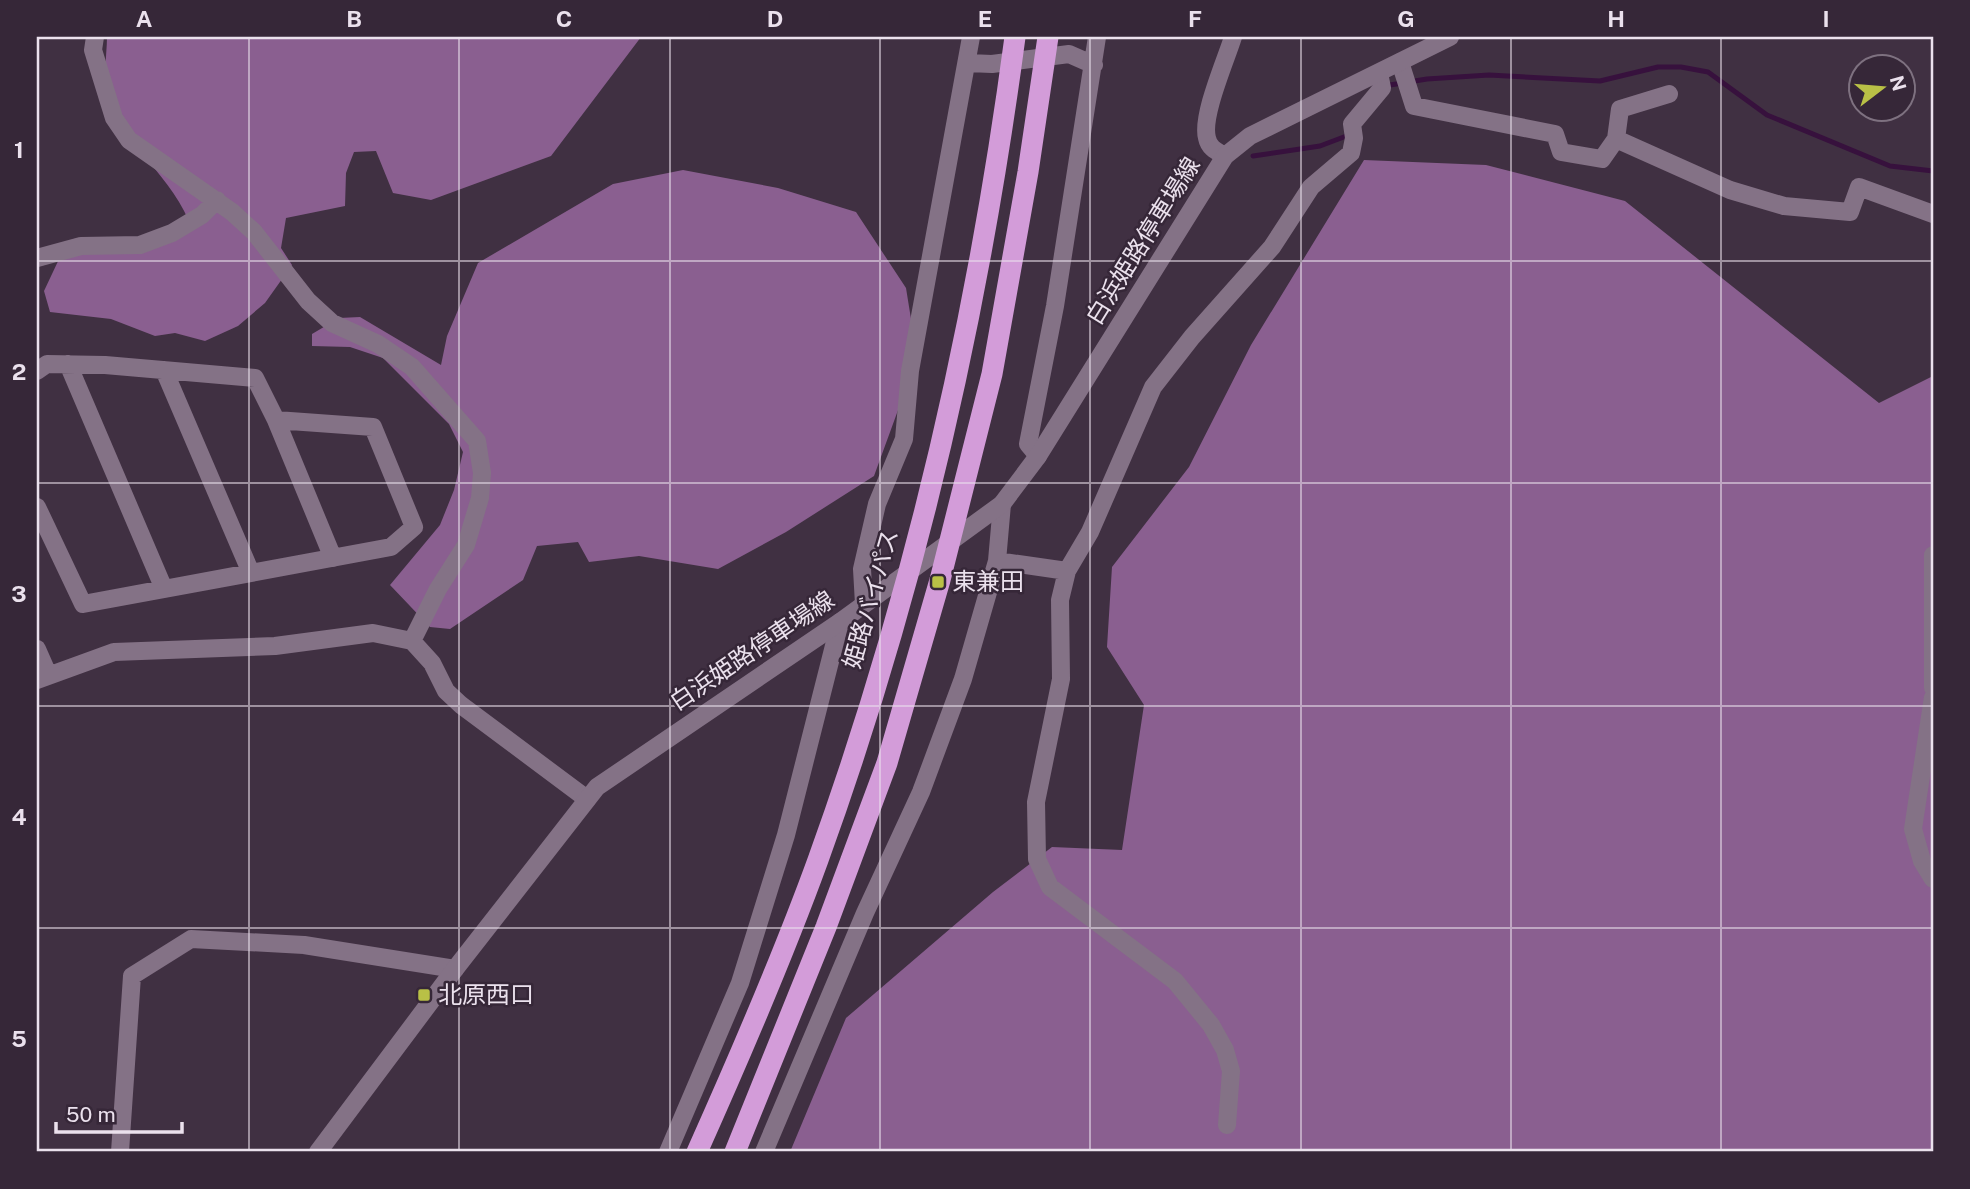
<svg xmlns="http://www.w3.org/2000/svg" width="1970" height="1189" viewBox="0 0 1970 1189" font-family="'Public Sans','Noto Sans JP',sans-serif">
<rect width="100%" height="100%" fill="#403042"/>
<!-- forest -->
<path fill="#8a5f90" d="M107,37h534l-90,119 -120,44 -38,-7 -17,-42 -22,1 -8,21 -1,33 -59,12 -5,30 11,17 -27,38 -27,23 -33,15 -30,-8 -20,3 -44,-17 -61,-7 -6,-21 16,-34 132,-28c-17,-51 -70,-84 -84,-138 -5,-16 -1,-38 -1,-54z
M1364,160l122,5 139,36 254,202 54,-27v776h-1143l56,-134 147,-126 59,-45 70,3 22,-145 -37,-58 5,-80 77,-100 62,-122z
M683,170l95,18 78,24 50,76 5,31 -6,72 -31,85 -88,56 -68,37 -79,-13 -50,6 -11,-20 -41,4 -14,34 -73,49 -20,-2 -40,-42 50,-60 14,-35 9,-38 -14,-28 -66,-66 -33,-11 -38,-1v-12l27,-16 21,-1 81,48 6,-29 31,-73 135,-79z"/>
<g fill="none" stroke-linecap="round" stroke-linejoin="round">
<!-- stream -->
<path stroke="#37113d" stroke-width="5" d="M1386,90l4,-5 37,-6 62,-4 111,6 58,-14h23l27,5 59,43 123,51 43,5
M1253,156l67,-10 29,-11"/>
<!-- street -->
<path stroke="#847286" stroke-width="18" d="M95,37l-2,13 21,68 15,22 103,72 22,20 54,69 24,22 46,21 34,23 65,74 5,32 -2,25 -14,47 -28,44 -26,52
M1400,62l14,44 141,28 6,18 41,7 14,-20 114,51 54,16 66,6 9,-25 74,27
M968,63l24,1 77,-10 25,11
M1616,139l4,-30 49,-15
M1225,156c-9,-5 -16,-8 -18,-18 -6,-22 19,-78 26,-101
M37,258l44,-12 59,-1 32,-12 30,-18 15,-15
M68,364l96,225
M164,370l87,203
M37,371l10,-7 58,1 150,13 21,42 97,7 41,100 -23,20 -308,57 -46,-97
M276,420l57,138
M1038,456l-10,-12 27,-138 42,-269
M1933,555v133
M997,561l70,10
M864,604l-2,-35 15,-65 27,-65 6,-68 61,-334
M37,649l11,25
M37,680l77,-28 161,-6 98,-13 39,8 20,22 14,28 15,14 126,94
M1933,697l-20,132 9,32 11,18
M1227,1125l4,-54 -6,-21 -14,-25 -36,-44 -125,-94 -13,-28 -1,-57 25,-123 -1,-79 7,-29 23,-39 63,-145 39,-50 80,-90 39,-60 40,-34 3,-15 -2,-14 30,-36 -3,-15
M120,1152l12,-176 59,-37 113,6 151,24
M668,1152l72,-169 46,-148 54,-213
M764,1152l101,-239 56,-121 42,-113 34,-118 5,-57"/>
<!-- secondary -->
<path stroke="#847286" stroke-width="18" d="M318,1152l137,-183 142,-182 243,-165 162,-118 36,-48 187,-300 25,-20 200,-99"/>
<!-- highway -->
<path stroke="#d39cd9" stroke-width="21" d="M697,1152c43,-96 85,-193 121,-292 96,-265 160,-544 197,-823
M735,1152l91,-225 61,-164 53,-183 52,-206 36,-202 20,-135"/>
</g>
<!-- grid -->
<path fill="none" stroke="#ebe1ed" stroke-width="2" stroke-opacity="0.55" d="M249,37v1115M459,37v1115M670,37v1115M880,37v1115M1090,37v1115M1301,37v1115M1511,37v1115M1721,37v1115M37,261h1896M37,483h1896M37,706h1896M37,928h1896"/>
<!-- markers -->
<g fill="#b9c046" stroke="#362738" stroke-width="2.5">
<rect x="931" y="575" width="14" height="14" rx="3.5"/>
<rect x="417" y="988" width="14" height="14" rx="3.5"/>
</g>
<g text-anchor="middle" stroke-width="5" stroke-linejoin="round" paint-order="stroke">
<!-- street labels -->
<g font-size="24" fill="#ebe1ed" stroke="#362738">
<text transform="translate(1143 241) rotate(-58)" y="8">白浜姫路停車場線</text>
<text transform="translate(871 599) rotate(-74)" y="8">姫路バイパス</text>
<text transform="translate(752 651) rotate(-34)" y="8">白浜姫路停車場線</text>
</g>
<!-- poi labels -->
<g font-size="24" fill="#ebe1ed" stroke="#362738" text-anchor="start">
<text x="952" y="590">東兼田</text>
<text x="438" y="1003">北原西口</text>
</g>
</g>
<!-- border -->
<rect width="1970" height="1189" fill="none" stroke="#362738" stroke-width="77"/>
<!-- north arrow -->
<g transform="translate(1882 88) rotate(74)"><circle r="33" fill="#362738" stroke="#7e7180" stroke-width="2"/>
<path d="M0-5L12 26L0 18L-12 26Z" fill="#b9c046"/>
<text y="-10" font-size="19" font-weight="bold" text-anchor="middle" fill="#ebe1ed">N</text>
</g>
<!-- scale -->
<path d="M56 1122v10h126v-10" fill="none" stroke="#ebe1ed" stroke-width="3.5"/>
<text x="66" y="1122" font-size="21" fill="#ebe1ed" stroke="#362738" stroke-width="5" paint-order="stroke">50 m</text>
<rect x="38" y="38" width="1894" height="1112" fill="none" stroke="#ebe1ed" stroke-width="2.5"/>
<g font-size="23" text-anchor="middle" font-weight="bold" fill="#ebe1ed">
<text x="144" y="27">A</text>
<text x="354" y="27">B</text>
<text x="564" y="27">C</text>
<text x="775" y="27">D</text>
<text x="985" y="27">E</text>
<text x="1195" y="27">F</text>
<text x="1406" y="27">G</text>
<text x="1616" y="27">H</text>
<text x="1826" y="27">I</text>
<text x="19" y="158">1</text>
<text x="19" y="380">2</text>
<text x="19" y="602">3</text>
<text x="19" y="825">4</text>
<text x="19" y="1047">5</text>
</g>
</svg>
